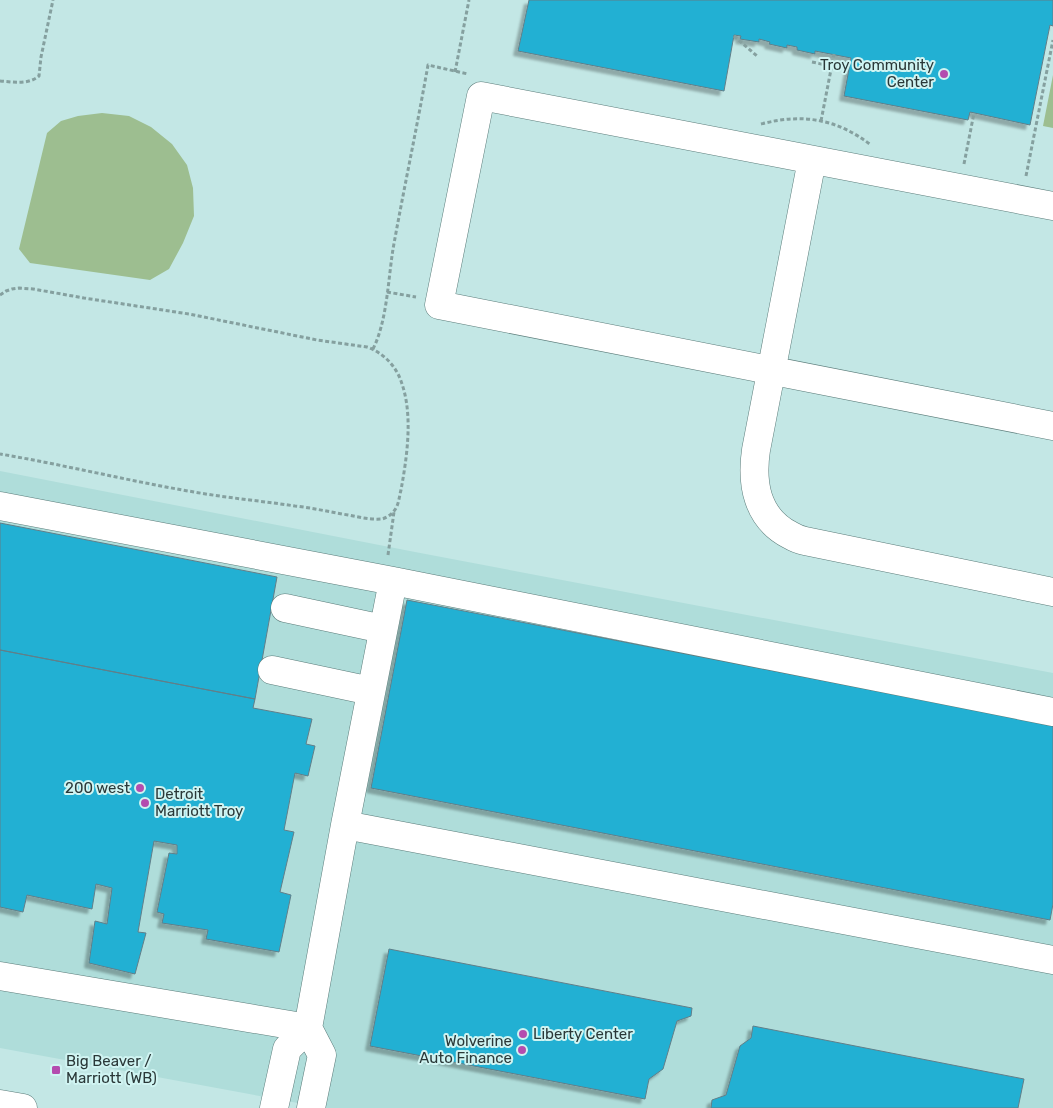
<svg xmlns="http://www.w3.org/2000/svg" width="1053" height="1108" viewBox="0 0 1053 1108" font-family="Rubik,sans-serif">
<defs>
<filter id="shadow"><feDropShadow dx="-4.5" dy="4.5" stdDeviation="1" flood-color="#0004"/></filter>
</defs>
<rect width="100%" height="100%" fill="#c3e7e5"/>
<!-- built -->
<path fill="#afddda" d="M0,471l415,81 638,121v435h-728l-325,-60z"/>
<!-- green -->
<path fill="#9dbe90" d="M1053,75v53l-10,-2z
M102,113l27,3 22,11 21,17 15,21 6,23 1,28 -11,27 -14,26 -19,11 -120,-17 -11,-14 28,-116 14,-12 17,-5z"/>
<!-- building -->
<path fill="#22b0d3" stroke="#617f89" filter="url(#shadow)" d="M529,0h524v26l-3,-1 -20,100 -60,-13 -2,8 -124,-24 7,-38 -36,-7v3l-18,-4v-3l-10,-2v3l-18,-4 1,-2 -11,-3v3l-19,-3 1,-3 -7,-1 -10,56 -206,-40z
M0,523l277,54 -22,122 -255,-49z
M407,600l646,125v179l-3,16 -679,-132z
M0,650l255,49 -2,9 59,11 -6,25 9,2 -7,30 -13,-3 -11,57 10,2 -14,60 11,3 -12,57 -73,-13 2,-9 -46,-7 2,-9 -7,-2 12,-59 8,1v-9l-23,-4 -16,91 8,1 -11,41 -46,-11 6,-42 12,3 5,-36 -16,-4 -4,25 -65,-14 -4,17 -23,-5z
M389,949l303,59 -1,8 -14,5 -14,48 -14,10 -4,20 -275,-53z
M753,1026l271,53 -6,29h-307l1,-8 14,-5 14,-49 11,-8z"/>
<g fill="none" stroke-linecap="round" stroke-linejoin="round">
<!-- minor casing -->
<g stroke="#5b7c7a" stroke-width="29">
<path id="minor" d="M812,160l-56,290c-5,34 1,68 34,85 5,3 10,5 15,6l248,51
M1053,206l-572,-110 -42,209 614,121
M0,506l393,75 660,131
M285,608l98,21
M272,670l99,21
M345,825l708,135
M0,976l308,52 37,-203 48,-244
M274,1108l13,-59 21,-21 14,27 -11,53"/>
</g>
<!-- major casing -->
<g stroke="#5b7c7a" stroke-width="29">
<path id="major" d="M0,1104l23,4"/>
</g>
<!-- path -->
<path stroke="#85a09f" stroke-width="3" stroke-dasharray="4 2.5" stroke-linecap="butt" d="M734,36l23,20
M812,62l19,4
M455,72l14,-72
M0,81c13,1 28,4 39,-5l2,-19 12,-57
M821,121l13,-67
M761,124c42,-11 76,-5 110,21
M964,164l10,-51
M1026,176l27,-136
M387,292l29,5
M0,295l6,-4 6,-2 7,-1 14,1 51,9 105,16 128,26 50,7c17,6 30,20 35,37 11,32 5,73 -1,106 -2,7 -2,15 -7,21 -3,4 -8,7 -12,8 -12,1 -23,-2 -34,-4 -18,-3 -35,-7 -53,-9 -33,-5 -67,-8 -101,-14 -65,-11 -129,-27 -194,-38
M373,349c14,-28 15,-68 20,-100 11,-61 24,-122 35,-184l40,9
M388,555l6,-43"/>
<!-- minor -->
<use href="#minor" stroke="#fff" stroke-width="28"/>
<!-- major -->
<use href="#major" stroke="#fff" stroke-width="28"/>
</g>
<!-- markers -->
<g fill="#b44caf" stroke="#d0f4f2" stroke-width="2">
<circle cx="944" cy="74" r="5"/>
<circle cx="140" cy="788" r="5"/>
<circle cx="145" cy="803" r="5"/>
<circle cx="523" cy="1034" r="5"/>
<circle cx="522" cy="1050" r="5"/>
<rect x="51" y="1065" width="10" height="10" rx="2.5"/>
</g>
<g text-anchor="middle" stroke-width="4" stroke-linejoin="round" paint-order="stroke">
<!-- poi labels -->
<g font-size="15" fill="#2a3838" stroke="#d0f4f2" text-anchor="end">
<text x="934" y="70">Troy Community<tspan x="934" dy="17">Center</tspan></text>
<text x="130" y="793">200 west</text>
<text x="155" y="799" text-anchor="start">Detroit<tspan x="155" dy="17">Marriott Troy</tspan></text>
<text x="533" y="1039" text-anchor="start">Liberty Center</text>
<text x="512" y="1046">Wolverine<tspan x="512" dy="17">Auto Finance</tspan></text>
<text x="66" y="1066" text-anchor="start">Big Beaver /<tspan x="66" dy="17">Marriott (WB)</tspan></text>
</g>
</g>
</svg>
